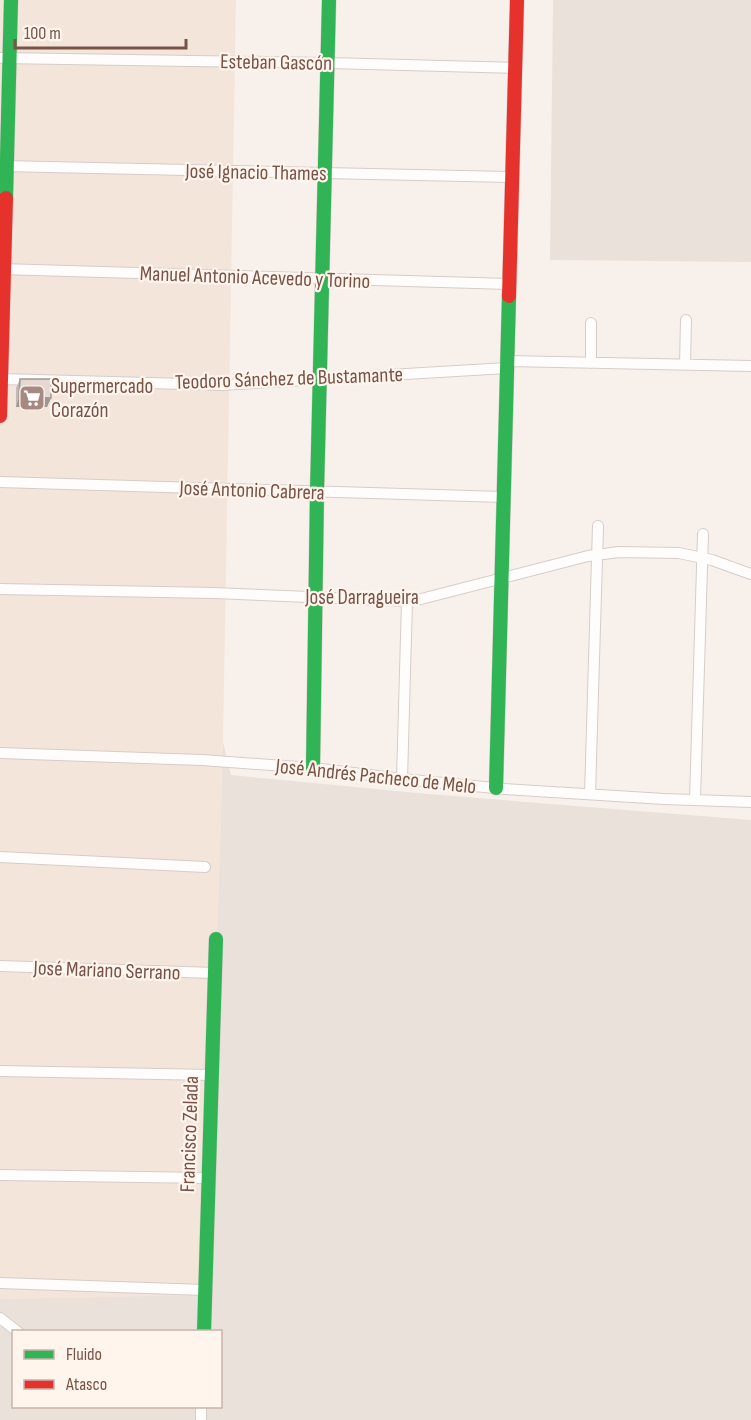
<svg xmlns="http://www.w3.org/2000/svg" width="751" height="1420" viewBox="0 0 751 1420" font-family="'Sofia Sans Condensed',sans-serif">
<rect width="100%" height="100%" fill="#f8f1eb"/>
<!-- residential -->
<path fill="#f4e5db" d="M0,0h236l-13,742 -17,554 -206,3z"/>
<!-- industrial -->
<path fill="#ebe1db" fill-rule="evenodd" d="M553,0h198v262l-201,-2z
M223,742l8,33 197,19 323,26v600h-751v-121l206,-4zM14,1332h206v74h-206z"/>
<g fill="none" stroke-linecap="round" stroke-linejoin="round">
<!-- street casing -->
<g stroke="#d6ccc8" stroke-width="12">
<path id="street" d="M0,58l328,5 187,5
M3,166l509,11
M0,269l509,15
M507,361l244,5
M591,363v-40
M685,365l1,-45
M0,379l222,6 285,-17
M0,482l503,15
M0,589l214,4 193,8 14,-2 167,-43 31,-4 60,1 33,7 39,14
M0,753l202,7 111,8 89,11 103,10 159,10 87,3
M402,779l5,-178
M590,794l8,-268
M695,800l8,-266
M0,857l205,10
M0,966l214,7
M0,1071l212,4
M0,1175l209,3
M0,1283l205,7
M0,1318l18,14
M201,1420v-14"/>
</g>
<!-- fast casing -->
<g stroke="#d7ccc7" stroke-width="15">
<path id="fast" d="M6,198l5,-198
M313,768l4,-276 12,-492
M496,788l13,-492
M204,1332l12,-393"/>
</g>
<!-- jam casing -->
<g stroke="#d7ccc7" stroke-width="15">
<path id="jam" d="M509,296l8,-296
M0,416l6,-218"/>
</g>
<!-- street -->
<use href="#street" stroke="#fefdfc" stroke-width="10"/>
<!-- fast -->
<use href="#fast" stroke="#30b455" stroke-width="14"/>
<!-- jam -->
<use href="#jam" stroke="#e5322d" stroke-width="14"/>
</g>
<!-- wall -->
<path fill="#c5bab5" d="M20,379l31,19 -4,9h-31v-19z"/>
<!-- shaded-wall -->
<path fill="#a09793" d="M19,397l32,1 -4,9h-31z"/>
<!-- building -->
<path fill="#e5d8d2" stroke="#a09793" stroke-width="1.5" d="M20,379h31v19l-32,-1z"/>
<!-- icons -->
<defs>
<g id="supermarket-square" transform="scale(1.35)"><rect x="-9" y="-9" width="18" height="18" rx="4" fill="#a58a81" stroke="#fff5ed"/><path d="M-6-5.5h2.5l.6 2H6L4.5 2H-2.5L-4.4-4H-6ZM-1.5 3.2a1.3 1.3 0 1 0 .1 0ZM3 3.2a1.3 1.3 0 1 0 .1 0Z" fill="#fff"/></g>
</defs>
<g fill-rule="evenodd">
<use href="#supermarket-square" x="32" y="398"/>
</g>
<g text-anchor="middle" stroke-width="4.5" stroke-linejoin="round" paint-order="stroke">
<!-- street labels -->
<g font-size="21" fill="#785348" stroke="#fff5ed">
<text transform="translate(276 62) rotate(1)" y="7">Esteban Gascón</text>
<text transform="translate(256 172) rotate(1)" y="7">José Ignacio Thames</text>
<text transform="translate(255 277) rotate(2)" y="7">Manuel Antonio Acevedo y Torino</text>
<text transform="translate(289 378) rotate(-2)" y="7">Teodoro Sánchez de Bustamante</text>
<text transform="translate(252 490) rotate(2)" y="7">José Antonio Cabrera</text>
<text x="362" y="604">José Darragueira</text>
<text transform="translate(376 776) rotate(6)" y="7">José Andrés Pacheco de Melo</text>
<text transform="translate(107 970) rotate(2)" y="7">José Mariano Serrano</text>
<text transform="translate(189 1134) rotate(-88)" y="7">Francisco Zelada</text>
</g>
<!-- poi labels -->
<g font-size="21" fill="#785348" stroke="#fff5ed" text-anchor="start">
<text x="51" y="393">Supermercado<tspan x="51" dy="24">Corazón</tspan></text>
</g>
</g>
<!-- legend -->
<rect x="12" y="1330" width="210" height="78" fill="#fff5ed" stroke="#c9b4ab" stroke-width="1.5"/>
<rect x="24" y="1350" width="30" height="9" fill="#30b455" stroke="#c9b4ab" stroke-width="1.5"/>
<text x="66" y="1360" font-size="18" fill="#785348">Fluido</text>
<rect x="24" y="1380" width="30" height="9" fill="#e5322d" stroke="#c9b4ab" stroke-width="1.5"/>
<text x="66" y="1390" font-size="18" fill="#785348">Atasco</text>
<!-- scale -->
<path d="M15 39v9h171v-9" fill="none" stroke="#785348" stroke-width="3"/>
<text x="24" y="39" font-size="18" fill="#785348" stroke="#fff5ed" stroke-width="4.5" paint-order="stroke">100 m</text>
</svg>
